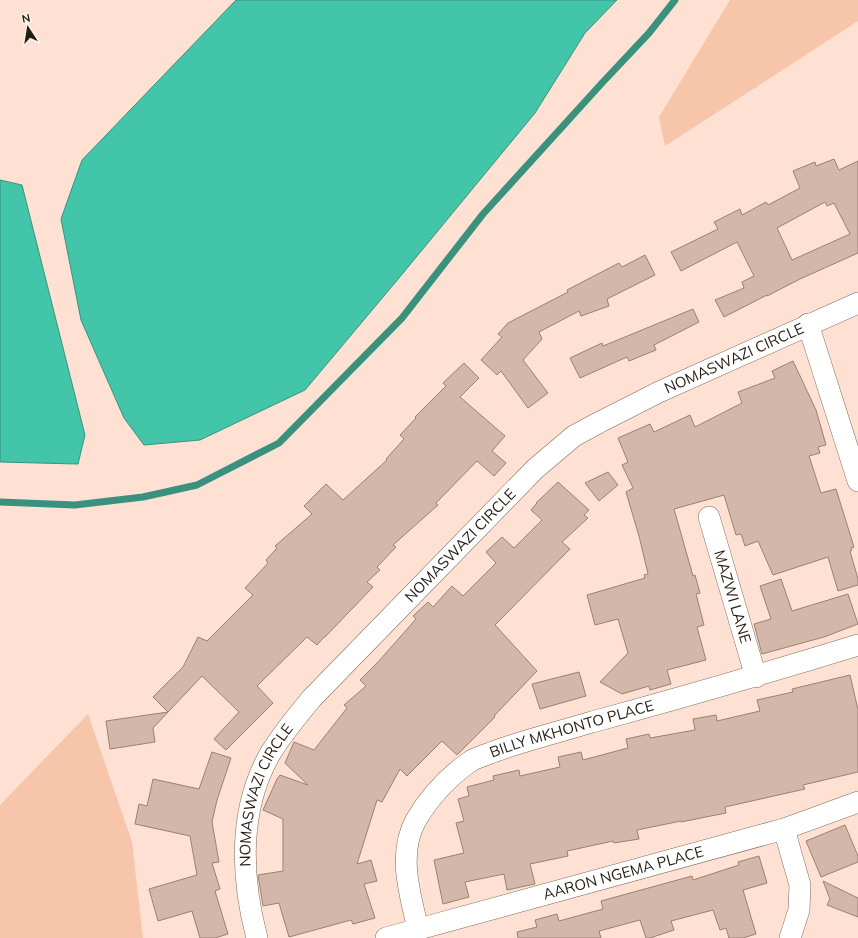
<svg xmlns="http://www.w3.org/2000/svg" width="858" height="938" viewBox="0 0 858 938" font-family="Mulish,sans-serif">
<rect width="100%" height="100%" fill="#fee1d2"/>
<!-- green -->
<path fill="#f7c5a9" d="M730,0h128v21l-193,125 -6,-29z
M88,714l44,128 11,96h-143v-133z"/>
<!-- water -->
<path fill="#43c5aa" stroke="#3a927e" d="M236,0h381l-32,33 -50,80 -136,165 -94,112 -105,50 -56,5 -20,-27 -43,-98 -20,-101 21,-59z
M0,180l22,5 63,250 -7,29 -78,-2z"/>
<g fill="none" stroke-linecap="round" stroke-linejoin="round">
<!-- stream -->
<path stroke="#3a927e" stroke-width="7" d="M0,502l75,3 68,-8 54,-12 82,-42 123,-125 81,-104 119,-131 47,-50 26,-33"/>
</g>
<!-- building -->
<path fill="#d3b8a9" stroke="#9a8172" fill-rule="evenodd" d="M834,159l5,11 19,-9v92l-58,26 -33,17v-1l-43,22 -9,-17 29,-12 -2,-6 12,-6 -17,-34 -56,29 -10,-19 47,-23 -4,-7 26,-13 2,6 24,-13 2,3 32,-17 -7,-17 22,-9 1,4zM825,202l2,4 7,-3 16,31 -58,26 -15,-32z
M645,255l10,20 -48,24 2,7 -28,10 -2,-5 -40,21 3,7 -19,21 25,33 -20,15 -27,-37 -4,4 -16,-15 21,-23 -4,-3 10,-11 60,-31 -1,-2 52,-27 3,4z
M693,309l6,13 -45,23 2,5 -27,11 -2,-4 -47,21 -10,-20 32,-15 1,3z
M793,361l23,49 10,35 -8,2 2,6 -11,3 12,37 15,-4 18,58 -3,1 1,2 -2,1 8,28v6l-20,6 -10,-34 -55,18 -15,-34 -13,5 -4,-12 -5,1 -12,-40 -50,14 19,67 2,-1 5,18 -4,1 8,31 -7,2 9,33 -39,10 4,14 -21,6 -1,-4 -27,8 -22,-12 28,-29 -10,-34 -23,6 -8,-30 58,-17 -1,-3 4,-1 -9,-38 -13,-44 7,-4 -11,-23 6,-3 -10,-24 32,-14 4,8 36,-17 5,12 47,-24 -4,-11 37,-14 -3,-7z
M464,363l15,15 -19,19 45,39 -13,15 14,12 -12,13 -17,-15 -41,42 2,2 -45,40 3,2 -19,20 3,3 -13,12 6,5 -48,50h-1l-7,8 -10,-8 -50,49 16,17 -47,47 -12,-11 25,-27 -37,-36 -49,52 2,14 -45,7 -4,-28 62,-9 -15,-15 30,-30 15,-30 9,4 46,-46 -8,-7 23,-25 -2,-3 11,-12 -2,-2 37,-32 -8,-8 22,-22 17,16 44,-40 -1,-1 18,-20 -4,-4 16,-17 -1,-1 31,-31 -3,-3z
M608,472l10,13 -19,16 -14,-18z
M558,482l31,28 -5,5 4,3 -26,24 8,7 -75,76 42,46 -43,45 1,1 -38,38 -15,-14 -35,35 -7,-7 -18,33 -5,-2 -20,64 14,-4 6,21 -13,3 11,34 -22,6 -2,-4 -62,17 -10,-34 -16,3 -5,-31 25,-4v-52l-20,-9 14,-31 3,-4 28,10 -23,-22 9,-21 20,8 33,-42 -3,-3 22,-19 -6,-6 18,-18 38,-43 -3,-3 15,-14 5,5 19,-21 11,10 33,-33 -10,-11 16,-15 12,11 28,-28 -11,-10 6,-7h-1z
M781,579l11,32 56,-17 10,30 -34,13 -62,17 -8,-30 17,-5 -11,-33z
M579,672l7,24 -46,13 -8,-25z
M850,675l8,35v62l-55,13 2,4 -80,18 1,6 -45,9v-1l-44,9 2,9 -25,4 -1,-2 -46,10 1,5 -38,8 5,20 -28,6 -3,-16 -39,8 4,15 -26,7 -9,-44 30,-7 -8,-30 8,-2 -6,-22 11,-3 -2,-9 27,-7 -1,-4 26,-6 1,6 40,-9 -2,-10 23,-5 2,8 45,-12 -2,-9 23,-5 1,4 45,-8 -2,-11 23,-4 1,6 43,-10 -3,-11 36,-8 -1,-3z
M212,752l19,6 -14,42 -5,22 7,40 -7,1 8,26 -5,2 13,43 -13,4h-15l-8,-27 -34,10 -9,-32 48,-14 -7,-39 -55,-12 4,-20 8,2 6,-27 46,10z
M845,825l13,31v6l-37,15 -15,-36z
M759,856l8,27 -24,7 13,44 -13,4h-14l-3,-10 -6,2 -7,-20 -42,11 3,9 -24,8h-4l-6,-18 -41,11 2,7h-83l-1,-6 20,-5 -2,-7 22,-6 2,7 44,-12 -2,-8 91,-25 1,4 46,-15 -1,-3z
M823,881l35,17v19l-31,-12 3,-6z"/>
<g fill="none" stroke-linecap="round" stroke-linejoin="round">
<!-- minor casing -->
<g stroke="#81695b" stroke-width="22">
<g id="minor">
<path d="M808,324l50,157"/>
<path id="s1" d="M709,517l47,160"/>
<path d="M784,829l16,56 -1,25 -9,28"/>
<path id="s2" d="M418,929c-8,-35 -21,-75 -2,-109 13,-22 33,-44 55,-59 6,-4 15,-6 22,-9 32,-12 66,-20 99,-30 89,-24 178,-50 266,-77"/>
<path id="s3" d="M257,938c-16,-60 -19,-128 13,-184 12,-20 27,-38 42,-56l223,-229 39,-33 24,-13 61,-31 199,-89"/>
<path id="s4" d="M386,938l398,-109 74,-27"/>
</g>
</g>
<!-- minor -->
<use href="#minor" stroke="#fff" stroke-width="21"/>
</g>
<g text-anchor="middle" stroke-width="3" stroke-linejoin="round" paint-order="stroke">
<!-- street labels -->
<g font-size="15" fill="#261c16" stroke="#fef3ec">
<text dy="5" stroke="none"><textPath href="#s3" startOffset="808">NOMASWAZI CIRCLE</textPath></text>
<text dy="5" stroke="none"><textPath href="#s3" startOffset="472">NOMASWAZI CIRCLE</textPath></text>
<text dy="5" stroke="none"><textPath href="#s1" startOffset="83">MAZWI LANE</textPath></text>
<text dy="5" stroke="none"><textPath href="#s2" startOffset="299">BILLY MKHONTO PLACE</textPath></text>
<text dy="5" stroke="none"><textPath href="#s3" startOffset="148">NOMASWAZI CIRCLE</textPath></text>
<text dy="5" stroke="none"><textPath href="#s4" startOffset="246">AARON NGEMA PLACE</textPath></text>
</g>
</g>
<!-- north arrow -->
<g transform="translate(28 28) rotate(348)" stroke="#fef3ec" stroke-width="3" paint-order="stroke">
<path d="M0-3L7 15L0 10L-7 15Z" fill="#261c16"/>
<text y="-6" font-size="11" font-weight="bold" text-anchor="middle" fill="#261c16">N</text>
</g>
</svg>
